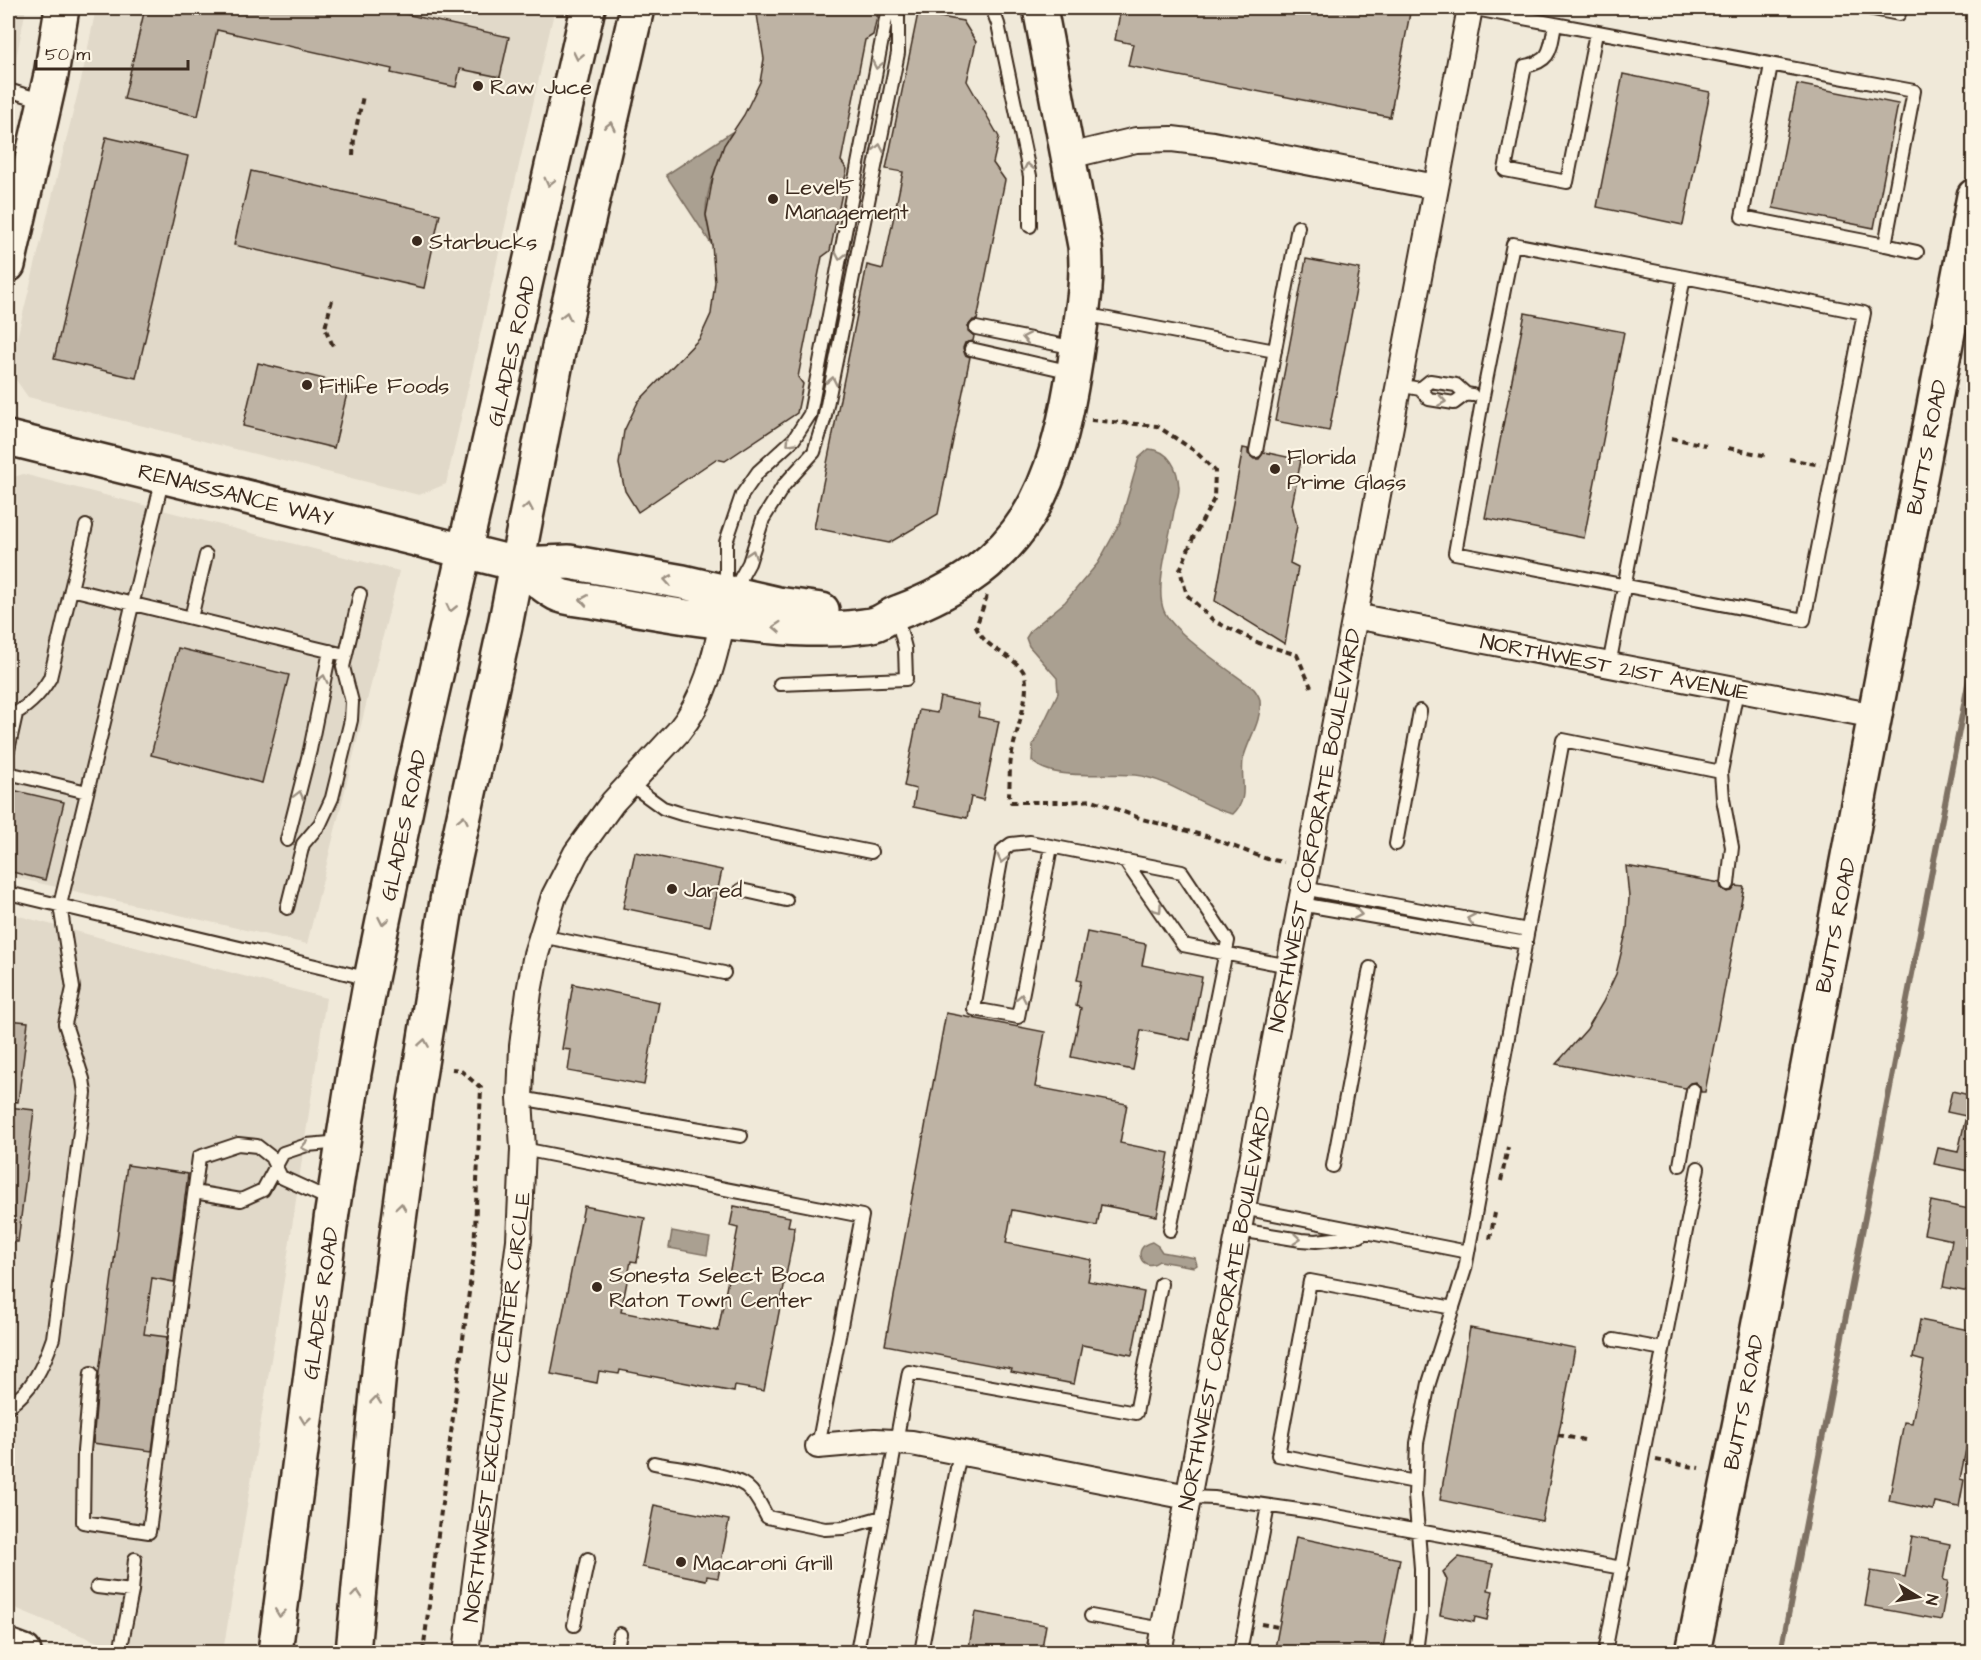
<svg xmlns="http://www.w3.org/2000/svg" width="1981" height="1660" viewBox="0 0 1981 1660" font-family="'Architects Daughter',sans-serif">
<rect width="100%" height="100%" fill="#f0e9d9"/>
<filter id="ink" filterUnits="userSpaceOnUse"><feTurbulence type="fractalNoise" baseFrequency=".0167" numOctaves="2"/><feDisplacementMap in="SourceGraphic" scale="12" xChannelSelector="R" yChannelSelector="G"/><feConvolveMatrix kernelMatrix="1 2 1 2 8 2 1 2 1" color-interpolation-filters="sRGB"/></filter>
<g filter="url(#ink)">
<!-- built -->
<path fill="#e1d9c9" d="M8,8h18l-18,92z
M96,8h459l-109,476 -27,11 -391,-98 -19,-27 74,-298z
M23,474l376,97 -92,373 -299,-68v-397z
M8,913l318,85 -41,276 -62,378h-87l-34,-8 -94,-39z"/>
<!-- water -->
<path fill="#aaa091" stroke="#7e7163" stroke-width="1.5" d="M732,132c-12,19 -28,63 -26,85 2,10 4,19 6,28l-46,-70z
M1149,449c20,1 29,19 30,39 0,7 -3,16 -5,23 -4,26 -20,77 -10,100 10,23 68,61 90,78 3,4 6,8 6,12 2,21 -13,40 -17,59 -3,21 7,38 -10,54 -34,-8 -62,-35 -98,-39 -29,-3 -82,7 -103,-14l1,-16 25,-52 -1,-15 -28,-32 -3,-8 5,-8 34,-28 33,-39 22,-40 19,-65z
M672,1231l38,7 -3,17 -38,-7z
M1152,1242l6,4 4,6 33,6 2,7 -3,2 -35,-6c-17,13 -29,-14 -7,-19z"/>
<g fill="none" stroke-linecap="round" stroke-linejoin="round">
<!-- stream -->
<path stroke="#7e7163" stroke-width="6" d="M1781,1652l193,-999"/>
</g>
<!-- building -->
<path fill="#beb3a4" stroke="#3b2a1e" stroke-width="1.5" d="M145,8h233l131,29 -9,40 -40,-8 -4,18 -65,-14 1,-4 -175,-39 -19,86 -74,-17z
M756,8h123l-6,27 -8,5 -24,121 6,8 -17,82 -8,6 -24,120 5,7 -6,29 -72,48 -9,-2 -78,53 -13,-21 -6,-27 5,-33 14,-29 62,-64 11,-24 4,-32 -3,-37 -6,-30 7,-38 11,-32 20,-30 16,-33 4,-23z
M1121,8h290l-21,109 -262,-51 5,-22 -18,-4z
M918,13l45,8 13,21 -9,39 32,56 -6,26 12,17 -28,140h-4l-5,6v5l6,5 -1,5 -8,2 -2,5 2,7 5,2 -32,157 -49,29 -75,-15 53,-263 16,4 20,-97 -17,-3z
M1623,74l87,18 -27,133 -86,-18z
M1797,84l101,20 -24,124 -101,-20z
M106,137l82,19 -52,222 -82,-19z
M251,171l189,43 -16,74 -190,-43z
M1306,259l54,10 -31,162 -54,-10z
M1525,313l99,19 -40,206 -99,-20z
M258,363l91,22 -15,63 -91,-22z
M1243,448l5,1v5l6,5h5l5,-7 37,8 -9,45 5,21 -7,37 8,4 -13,77 -70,-43z
M178,648l111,27 -27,108 -111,-28z
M940,697l40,8 -2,12 21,4 -16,79 -12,-3 -4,21 -54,-11 3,-18 -12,-3 15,-76 18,3z
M8,789l56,13 -19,78 -37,-9z
M635,852l87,18 -12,56 -87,-18z
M1626,866l94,17 1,5 6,4 5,-1 4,-5 8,1 -39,205h-4l-1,-5 -5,-5 -5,1 -5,5 -129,-24 31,-35 16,-27 13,-28 11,-45 2,-32z
M1087,932l59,12 -4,21 60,12 -12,63 -49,-10 -8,40 -62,-13 10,-49 -5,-2 5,-25 -4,-1z
M573,984l86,18 -15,83 -76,-14 3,-21 -9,-1z
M946,1013l99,19 -10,55 92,17 -7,39 49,10 -12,63 -56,-11 -4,21 -85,-16 -6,33 86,17 -4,21 56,11 -12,63 -50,-10 -8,39 -63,-12 1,-3 -127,-24z
M8,1020l20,2 -10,80 -10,-1z
M1952,1091l22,5v76l-40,-8 4,-16 20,4 8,-36 -19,-4z
M8,1107l26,3 -16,132h-10z
M127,1165l61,9 -14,108 -22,-4 -8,56 23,3 -15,114 -59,-8 6,-71z
M1931,1201l43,9v83l-31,-6 9,-47 -28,-6z
M584,1206l61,12 -8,44 -6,-1 -10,51 97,19 20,-103 -8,-2 4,-20 56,11 -2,9 6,1 -1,12 -29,152 -29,-5 -1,6 -114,-22 -1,4 -20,-3 -2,12 -46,-9z
M1920,1320l54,11v79l-14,69 4,1 -5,27 -24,-5 -2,8 -44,-9 15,-79 8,1 12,-62 -11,-3z
M1470,1328l105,20 -33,173 -102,-21z
M654,1505l75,15 -11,58 -11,-2 -1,4 -64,-13z
M1912,1536l38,8 -7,36 5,1 -7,39 -76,-14 6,-35 34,6z
M1296,1537l104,22 -18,94h-108z
M1459,1557l34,7 -5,26 5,1 -6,29 -12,-3 -1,5 -34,-7 7,-35 -4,-8z
M975,1612l71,13 -5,28h-73z"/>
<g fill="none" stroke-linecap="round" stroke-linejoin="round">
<!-- lane casing -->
<g stroke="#3b2a1e" stroke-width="16">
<path id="lane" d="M992,8l6,16 32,152v50
M1470,8l444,83 -29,154 -143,-28 29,-152
M1868,8l31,6 1,-6
M1555,25c-5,24 -3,36 -30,41l-20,104 62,12 29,-149
M8,90l36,11
M1885,245l32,7
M1083,314l192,37
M976,328l100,20
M971,349l101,23
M1398,385l22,4 9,10 25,4 12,-9
M1420,389l10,-8 26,4 10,9 6,1
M1256,451l42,-224
M71,589l274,66
M726,591v-49l16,-47 16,-23 36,-33 16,-25 78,-406
M733,592l16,-29 14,-44 21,-34 30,-33 10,-32 74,-367v-36l-6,-9
M191,618l15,-63
M1609,665l75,-388 180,36 -60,307 -349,-67 28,-157 30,-152 171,33
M780,684l126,-5 -1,-31 -9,-34
M8,717c18,-8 32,-22 42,-39l36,-152
M8,750l8,-36
M8,773l79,19
M630,784l33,24 19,6 189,38
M287,840l23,-90 20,-99
M1396,844l24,-133
M1051,847l-33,170 -44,-8 29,-159 8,-6 19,-2 152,30 46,69 -58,289
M1125,861l58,84 106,21
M1728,884l4,-37 -9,-48 -2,-27 16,-82
M1303,888l225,42
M741,890l45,10
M8,893l362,86
M1300,904l226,39
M287,908l16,-64 17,-20 12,-26 19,-78 1,-18 -9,-35 17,-73
M541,936l183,37
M520,1098l221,38
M523,1149l339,67 -44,230
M1680,1165l13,-75
M1333,1166l37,-198
M200,1193l41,7 22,-10 20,-37 24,-8 35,-3
M1243,1208l225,44
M1239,1230l62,10 15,1 44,-5
M1614,1340l49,9
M91,1373l-7,78 -1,71 66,10 50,-375 39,-13 19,2 14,11 10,20 50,23
M8,1407c25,-18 35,-40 45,-69l32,-245 -2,-14 -18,-55 8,-36 -13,-83 103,-428
M654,1463c23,5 74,10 92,23 10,8 15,20 21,31l58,12 18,-1 39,-11
M1415,1482l-137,-27 32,-174 143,27
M1188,1497l26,1 106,15 302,55
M97,1587l35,4
M1091,1616l72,13
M574,1625l14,-66
M120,1652l12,-61 3,-32
M616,1652l4,-18
M857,1652l52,-280 227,41 25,-129
M921,1652l39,-199
M1240,1652l28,-146
M1416,1652l5,-39v-45l-6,-73 2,-52 12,-60 36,-114 98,-529 158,32
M1605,1652l93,-484"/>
</g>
<!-- street casing -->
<g stroke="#3b2a1e" stroke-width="28">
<path id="street" d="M1069,156l67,-16 36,-1 41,5 223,43
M1355,616l520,100
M818,1446l57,-5 37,2 276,54
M466,1652l53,-412 4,-91 -3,-51 2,-52 7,-54 7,-38 18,-58 22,-43 37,-51 65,-70c30,-36 38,-81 48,-126
M1159,1652l311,-1644"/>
</g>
<!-- secondary casing -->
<g stroke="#3b2a1e" stroke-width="38">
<path id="secondary" d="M8,265l43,-190 11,-67
M8,438l509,126 52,-2 114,20 95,22 44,6
M517,564c13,10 26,22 40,30 9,5 24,5 35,7 39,7 77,14 116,19 49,5 100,13 149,7 6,-1 12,-1 18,-3 8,-2 15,-9 24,-12 128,-48 156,-122 176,-249 5,-39 14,-78 10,-117l-45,-238
M8,1646l16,6
M1693,1652l47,-230 234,-1226"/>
</g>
<!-- primary casing -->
<g stroke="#3b2a1e" stroke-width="38">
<path id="primary" d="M275,1652l57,-440 22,-139 17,-94 40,-194 177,-777
M353,1652l27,-291 35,-260 36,-225 54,-250 54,-279 78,-339"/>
</g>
<!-- path -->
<path stroke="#3b2a1e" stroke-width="4" stroke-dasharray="6 4.5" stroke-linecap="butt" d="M353,156l1,-18 9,-42
M332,300l-7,28 9,20
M1091,420l66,6 38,25 20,20 -1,28 -21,39 -13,32 7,25 27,26 45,22 38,12 14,32
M1671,438l35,7
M1728,448l40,8
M1789,459l31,6
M987,596l-11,31c11,24 35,26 47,44 10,17 -8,63 -11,82 -3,14 -2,29 -3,42l2,7h55l27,-2 49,19 64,17 61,23 17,3
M1501,1181l7,-34
M1490,1239l5,-26
M1558,1435l26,5
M1656,1460l43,8
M1261,1624l17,3
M423,1652l51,-399 7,-165 -21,-18 -8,-1"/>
<!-- lane -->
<use href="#lane" stroke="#fcf5e5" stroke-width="12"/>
<!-- street -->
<use href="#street" stroke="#fcf5e5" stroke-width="24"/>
<!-- secondary -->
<use href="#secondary" stroke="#fcf5e5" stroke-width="33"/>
<!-- primary -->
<use href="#primary" stroke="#fcf5e5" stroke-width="33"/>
</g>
<!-- one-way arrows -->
<defs><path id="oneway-chevron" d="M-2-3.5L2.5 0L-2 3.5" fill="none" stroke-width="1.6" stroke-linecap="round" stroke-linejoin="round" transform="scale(1.5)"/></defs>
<g stroke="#9c9082">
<use href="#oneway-chevron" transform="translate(578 56) rotate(102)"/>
<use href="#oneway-chevron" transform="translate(877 65) rotate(101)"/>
<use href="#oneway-chevron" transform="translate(610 126) rotate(-77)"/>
<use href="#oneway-chevron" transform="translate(879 148) rotate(-79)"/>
<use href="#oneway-chevron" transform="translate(1028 167) rotate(-101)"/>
<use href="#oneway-chevron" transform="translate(549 182) rotate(104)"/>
<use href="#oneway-chevron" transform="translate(840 256) rotate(101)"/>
<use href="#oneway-chevron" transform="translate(566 316) rotate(-77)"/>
<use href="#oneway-chevron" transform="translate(1026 338) rotate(-169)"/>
<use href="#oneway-chevron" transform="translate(832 381) rotate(-78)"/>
<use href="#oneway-chevron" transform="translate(1442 401) rotate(9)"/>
<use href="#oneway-chevron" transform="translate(790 442) rotate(134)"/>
<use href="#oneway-chevron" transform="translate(528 507) rotate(-80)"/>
<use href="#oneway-chevron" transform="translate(752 554) rotate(-72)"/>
<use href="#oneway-chevron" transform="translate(668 580) rotate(-170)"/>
<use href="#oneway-chevron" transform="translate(584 600) rotate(-170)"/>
<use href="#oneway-chevron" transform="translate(451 608) rotate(103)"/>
<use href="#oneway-chevron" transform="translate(777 627) rotate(-176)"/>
<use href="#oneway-chevron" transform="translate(323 679) rotate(-77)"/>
<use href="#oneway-chevron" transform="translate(299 795) rotate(-76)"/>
<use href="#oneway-chevron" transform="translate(463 819) rotate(-78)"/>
<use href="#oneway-chevron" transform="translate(1002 859) rotate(104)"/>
<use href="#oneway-chevron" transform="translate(1158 909) rotate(55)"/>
<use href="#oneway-chevron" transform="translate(1358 914) rotate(10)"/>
<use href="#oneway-chevron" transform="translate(1471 919) rotate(-169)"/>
<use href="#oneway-chevron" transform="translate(383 921) rotate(101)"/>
<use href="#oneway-chevron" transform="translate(1021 998) rotate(-79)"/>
<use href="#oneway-chevron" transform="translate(424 1043) rotate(-81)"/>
<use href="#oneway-chevron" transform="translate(305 1147) rotate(168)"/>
<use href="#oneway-chevron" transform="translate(401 1207) rotate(-82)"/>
<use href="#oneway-chevron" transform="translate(1297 1239) rotate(5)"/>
<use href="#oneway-chevron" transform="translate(376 1400) rotate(-84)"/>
<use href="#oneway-chevron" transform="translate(305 1420) rotate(97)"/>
<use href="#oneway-chevron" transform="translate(357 1594) rotate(-85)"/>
<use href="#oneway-chevron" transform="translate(280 1613) rotate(97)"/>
</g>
</g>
<!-- markers -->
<g fill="#3b2a1e" stroke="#fcf5e5" stroke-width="2">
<circle cx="478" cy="86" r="6"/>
<circle cx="773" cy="199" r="6"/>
<circle cx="417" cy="241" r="6"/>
<circle cx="307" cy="385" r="6"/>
<circle cx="1275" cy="469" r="6"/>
<circle cx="672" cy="889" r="6"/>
<circle cx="597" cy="1287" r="6"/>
<circle cx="681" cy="1562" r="6"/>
</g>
<g text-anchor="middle" stroke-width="4.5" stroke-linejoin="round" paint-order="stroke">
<!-- poi labels -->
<g font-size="22" fill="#3b2a1e" stroke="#fcf5e5" text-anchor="start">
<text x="490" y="94">Raw Juce</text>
<text x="785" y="194">Level5<tspan x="785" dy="25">Management</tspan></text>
<text x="429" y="249">Starbucks</text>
<text x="319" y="393">Fitlife Foods</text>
<text x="1287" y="464">Florida<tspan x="1287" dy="25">Prime Glass</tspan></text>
<text x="684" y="897">Jared</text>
<text x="609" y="1282">Sonesta Select Boca<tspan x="609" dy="25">Raton Town Center</tspan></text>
<text x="693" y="1570">Macaroni Grill</text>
</g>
<!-- street labels -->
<g font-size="22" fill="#3b2a1e" stroke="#fcf5e5">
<text transform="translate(511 351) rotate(-77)" y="8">GLADES ROAD</text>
<text transform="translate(1926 447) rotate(-79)" y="8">BUTTS ROAD</text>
<text transform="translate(236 494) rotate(14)" y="8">RENAISSANCE WAY</text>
<text transform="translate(1615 666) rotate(11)" y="8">NORTHWEST 21ST AVENUE</text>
<text transform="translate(403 825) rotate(-78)" y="8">GLADES ROAD</text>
<text transform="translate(1314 830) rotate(-79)" y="8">NORTHWEST CORPORATE BOULEVARD</text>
<text transform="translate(1835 925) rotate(-79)" y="8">BUTTS ROAD</text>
<text transform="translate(320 1303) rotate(-82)" y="8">GLADES ROAD</text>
<text transform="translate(1224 1308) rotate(-79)" y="8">NORTHWEST CORPORATE BOULEVARD</text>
<text transform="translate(1743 1402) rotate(-79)" y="8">BUTTS ROAD</text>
<text transform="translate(496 1407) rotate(-83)" y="8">NORTHWEST EXECUTIVE CENTER CIRCLE</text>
</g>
</g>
<!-- margin -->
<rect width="1981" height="1660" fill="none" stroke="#fcf5e5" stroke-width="30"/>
<rect x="15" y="15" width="1951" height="1630" fill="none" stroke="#3b2a1e" stroke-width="2" filter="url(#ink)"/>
<!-- north arrow -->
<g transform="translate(1918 1597) rotate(101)" stroke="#fcf5e5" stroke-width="4.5" paint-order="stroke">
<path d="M0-4.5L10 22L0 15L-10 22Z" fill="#3b2a1e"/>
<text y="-9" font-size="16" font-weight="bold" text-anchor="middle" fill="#3b2a1e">N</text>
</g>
<!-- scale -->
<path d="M36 60v9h152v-9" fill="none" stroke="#3b2a1e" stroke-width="3"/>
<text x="45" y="60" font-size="18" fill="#3b2a1e" stroke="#fcf5e5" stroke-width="4.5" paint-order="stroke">50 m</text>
</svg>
